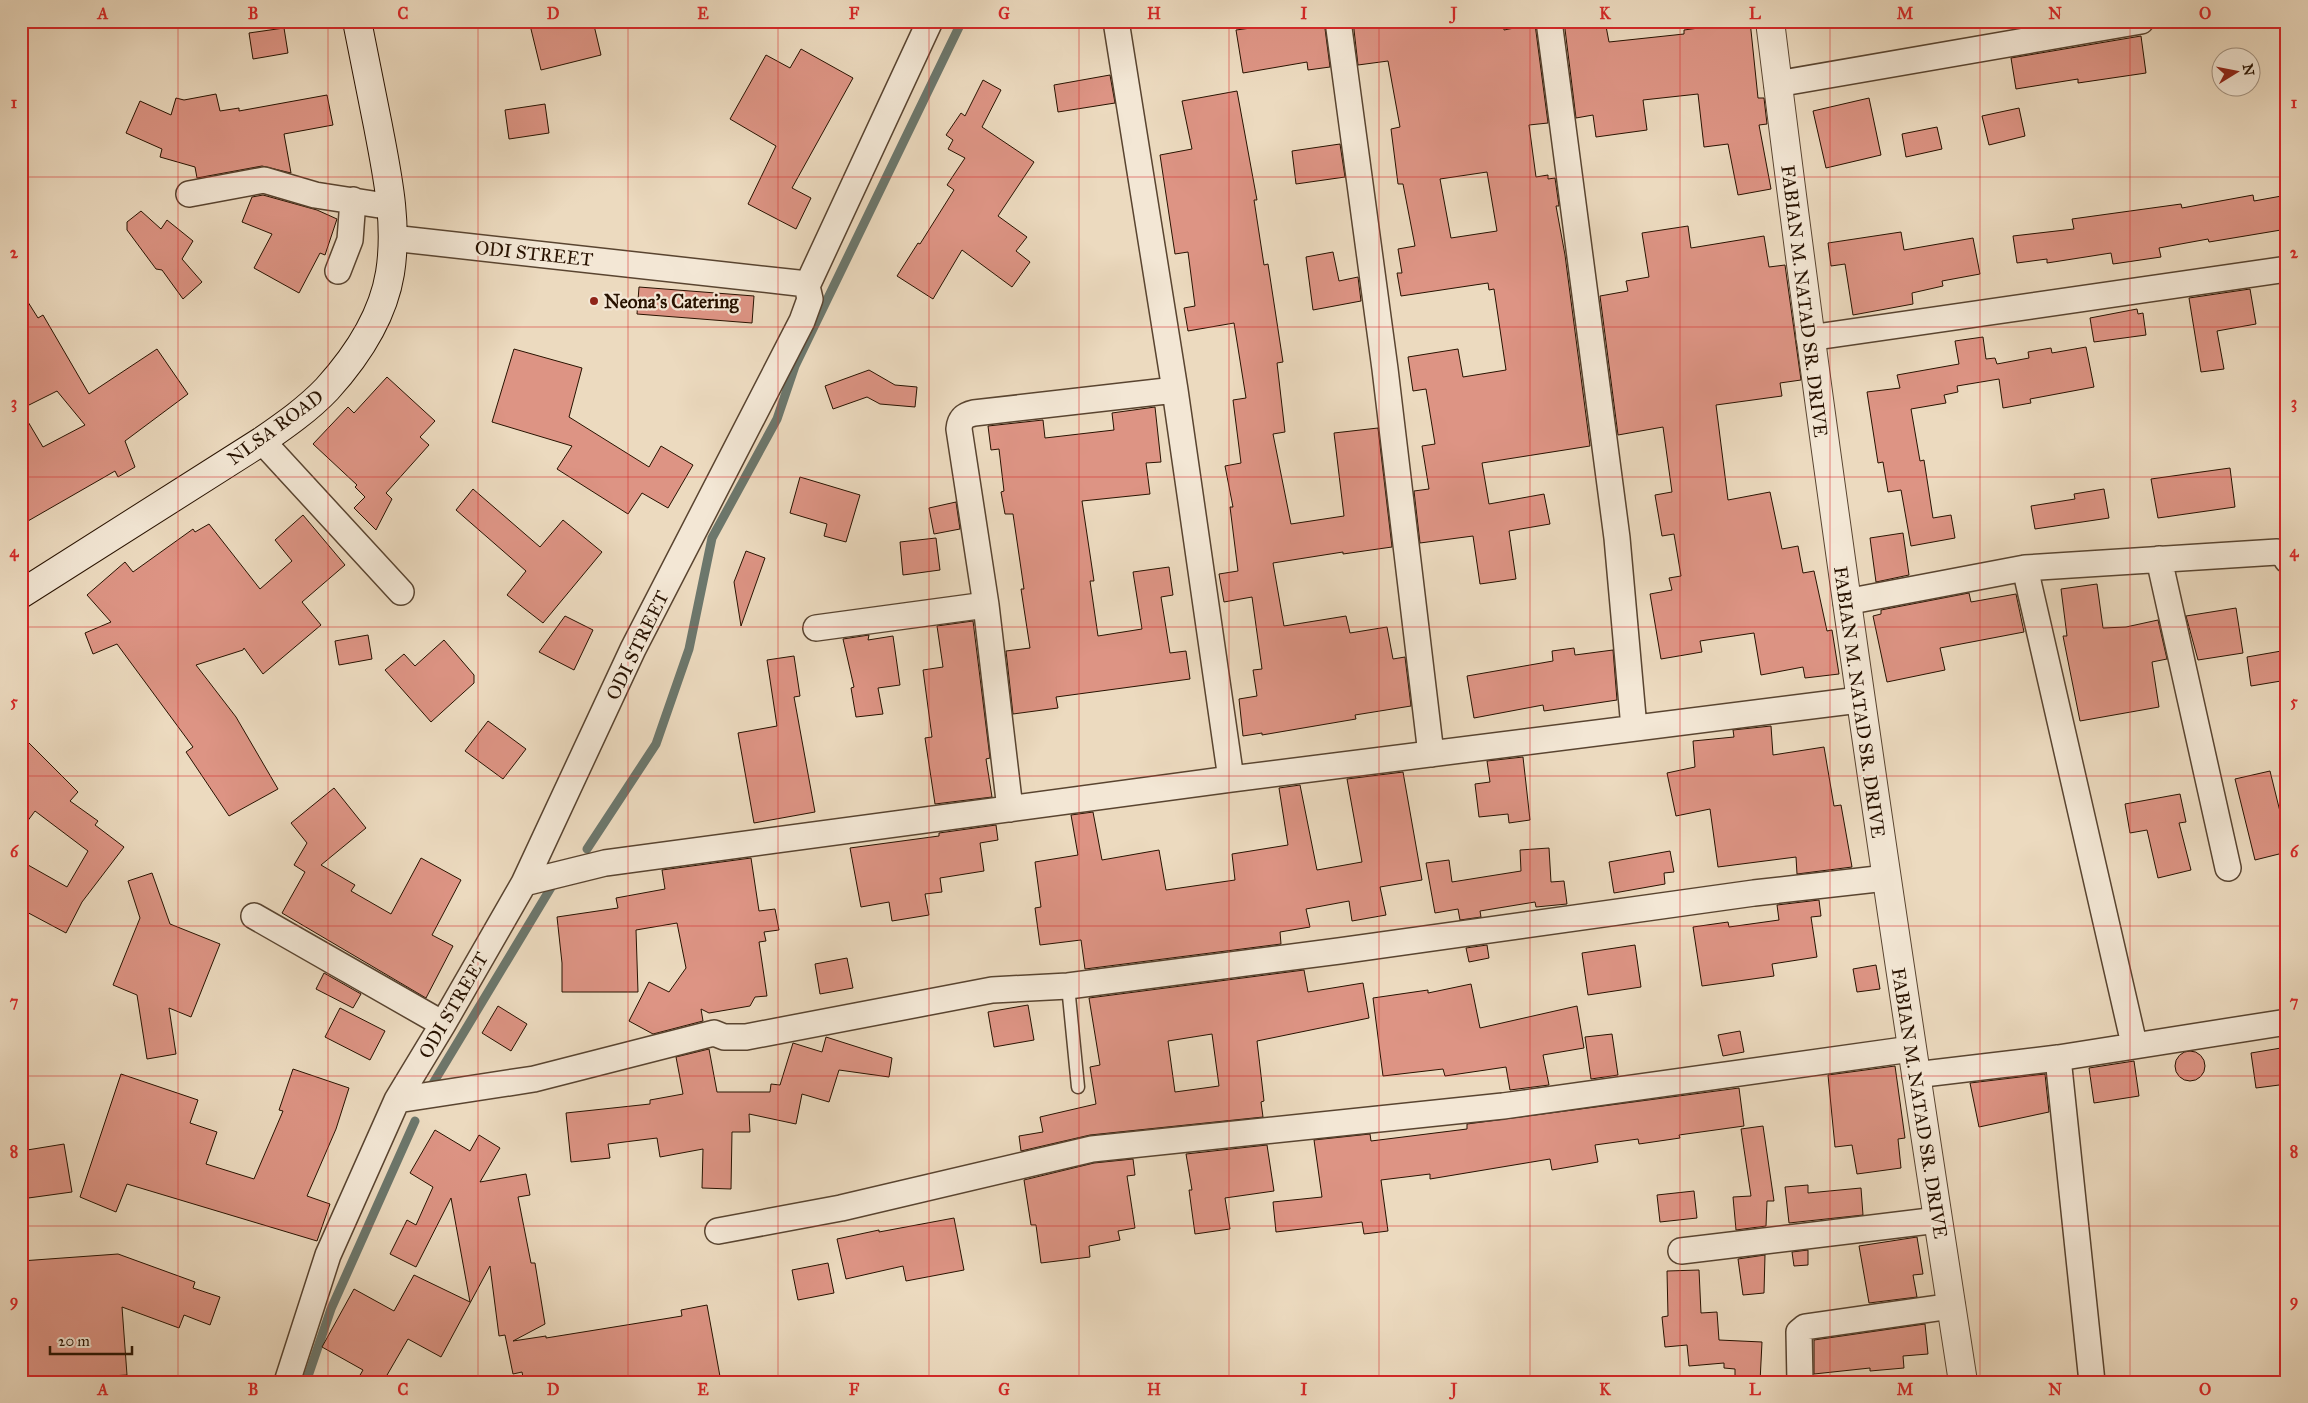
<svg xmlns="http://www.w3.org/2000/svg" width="2308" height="1403" viewBox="0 0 2308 1403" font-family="'IM FELL Great Primer',serif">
<rect width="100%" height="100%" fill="#ecdabf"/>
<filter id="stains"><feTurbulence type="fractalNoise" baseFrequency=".004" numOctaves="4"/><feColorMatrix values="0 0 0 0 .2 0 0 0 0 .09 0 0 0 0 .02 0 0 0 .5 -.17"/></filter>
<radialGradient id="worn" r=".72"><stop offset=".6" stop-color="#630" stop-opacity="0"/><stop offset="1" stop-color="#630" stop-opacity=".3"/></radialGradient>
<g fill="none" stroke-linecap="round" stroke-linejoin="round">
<!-- stream -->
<path stroke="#6c776c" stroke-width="9" d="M587,849l69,-105 33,-95 23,-111 65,-119 18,-53 165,-341
M429,1090l126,-209
M306,1382l25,-73 84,-188"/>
</g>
<!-- building -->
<path fill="#dd9484" stroke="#281200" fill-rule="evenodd" d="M529,21h64l8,34 -60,15z
M1250,21h74l6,46 -22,3 -1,-8 -64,11 -7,-43 15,-2z
M1353,21h150l1,9 31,-6 13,99 -19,2 7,52 12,-2v4l7,-1 4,28h-3l9,49 25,191 -108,17 7,41 55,-10 6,30 -41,7 7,48 -36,5 -7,-48 -53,7 -6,-52 15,-2 -7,-43 13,-2 -9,-55 -13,2 -5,-34 50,-8 5,28 43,-7 -12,-81 -5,1 -1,-7 -87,13 -4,-23h5l-4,-24 17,-3 -12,-62h-5l-7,-55 9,-2 -12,-66 -30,4zM1487,172l10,59 -46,7 -11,-59z
M1564,21h41l4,21 75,-8v-4l66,-9 8,77h6l3,26 -8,1 12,64 -33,6 -10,-51 -24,3 -6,-53 -55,6 4,30 -51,7 -3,-22 -17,3z
M284,28l4,25 -35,6 -4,-26z
M2141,36l5,37 -68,10v-4l-62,10 -5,-31z
M801,49l52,29 -61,110 19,10 -15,31 -48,-25 28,-58 -46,-27 36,-64 24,13z
M1110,75l5,28 -57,9 -4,-27z
M983,80l18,10 -19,37 52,35 -36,54 29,21 -11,14 14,11 -18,25 -50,-37 -29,49 -36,-23 21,-33 2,1 34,-54 -7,-5 18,-27 -17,-9 5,-9 -7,-5 15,-22 4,3z
M1237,91l20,109h-3l10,65 4,-1 15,98 -6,1 8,69 -12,2 18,90 53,-8 -10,-83 44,-5 14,119 -49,7v-2l-70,11 11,63 62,-10 4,17 37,-6 6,32 12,-2 6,49 -56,9 1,4 -94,16v-2l-19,3 -4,-37 18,-3 -4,-26 9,-1 -10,-72 -28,5 -5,-28 19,-3 -8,-64h3l-8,-41 16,-3 -8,-63 13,-2 -12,-75 -46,8 -4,-23 11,-2 -7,-54 -13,2 -15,-99 32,-6 -10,-48z
M216,94l4,17 19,-3v3l88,-16 6,30 -49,9 7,39 -29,-7 -65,12 -2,-11 -35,-10 2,-8 -36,-16 14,-32 31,14 5,-17 8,2z
M1869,98l12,57 -55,13 -13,-57z
M545,104l4,29 -40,6 -4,-29z
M2019,108l6,28 -36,9 -7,-29z
M1937,127l5,22 -36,8 -4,-23z
M1340,144l5,33 -49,7 -4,-33z
M263,195l54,15 20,9 -12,36 -5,-2 -21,40 -45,-25 18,-34 -30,-12 10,-25z
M2253,195l1,6 33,-6v34l-78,13 -1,-3 -49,9 2,9 -48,7 -2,-11 -64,10v-4l-30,4 -4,-27 61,-7 -2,-10 109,-15 1,4z
M141,211l20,18 6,-9 26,21 -11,18 20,23 -19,17 -21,-29 -6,-1 -29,-39v-8z
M1688,226l3,22 73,-12 5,31 16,-2 16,115 -21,3 2,13 -66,9 12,95 42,-8 12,57 16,-3 5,27 11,-2 13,60 5,-1 7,44 -34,4 -2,-11 -42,8 -7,-42 -54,8 2,11 -41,7 -11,-65 22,-4 -3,-12 12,-2 -7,-42 -12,2 -7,-41 17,-3 -9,-65 -45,8 -18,-139 28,-5 -2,-10 23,-4 -7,-44z
M1901,232l3,18 69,-12 7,36 -38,7 1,5 -31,7 1,11 -60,11 -8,-51 -14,2 -3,-23z
M1333,252l6,29 19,-4 3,24 -48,9 -7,-53z
M639,287l115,9 -2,27 -115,-9z
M2250,289l6,35 -39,7 7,38 -23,3 -12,-74z
M21,291l17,27 5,-3 46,79 68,-45 31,45 -63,47 10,26 -17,10 -3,-6 -94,54v-115l22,37 42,-22 -28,-34 -36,18z
M2137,309l1,5 5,-1 3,22 -52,7 -4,-24z
M1983,337l3,22 9,-1 2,6 32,-6 -1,-6 23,-4 1,5 34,-6 8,40 -64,12 1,4 -28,5 -4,-29 -42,7 1,6 -14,3 2,8 -35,6 9,52 4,-1 9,58 18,-3 4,23 -44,8 -10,-56 -13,2 -5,-30 -5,1 -11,-71 33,-4 -3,-13 62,-11 -4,-23z
M514,349l68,19 -13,49 80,50 12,-21 32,19 -25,43 -26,-15 -14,21 -71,-45 15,-23 -80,-24z
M869,370l26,15 22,2 -2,20 -35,-3 -13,-7 -34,12 -8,-23z
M387,377l48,44 -15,16 9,8 -43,48 6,6 -16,31 -22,-22 11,-11 -10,-10 2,-2 -44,-41 35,-37 6,6z
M1155,407l6,55 -15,1 4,31 -68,7 12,80h-4l8,55 44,-7 -9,-57 36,-5 4,28 -12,2 9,56 16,-2 4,28 -134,18 2,11 -45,6 -7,-63 24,-3 -9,-59h3l-11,-75h-8l-4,-22 3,-1 -5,-42 -8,1 -3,-24 55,-6 2,18 69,-8 -2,-17z
M2230,468l5,39 -77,11 -7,-39z
M800,477l60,18 -14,47 -22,-6 3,-12 -37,-11z
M473,489l67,58 23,-27 39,32 -59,71 -36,-28 19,-24 -70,-61z
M2104,489l5,29 -74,11 -4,-23 44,-7 -1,-5z
M956,502l4,27 -26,5 -5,-26z
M303,515l42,50 -43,37 19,23 -58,49 -19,-26 -1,2 -47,15 40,52 42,72 -49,27 -43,-64 7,-5 -76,-103 -24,10 -8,-21 26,-11 -24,-27 38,-33 8,10 60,-43 2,3 14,-8 51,65 32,-28 -17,-21z
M1903,533l6,42 -33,7 -6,-44z
M936,538l4,32 -37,5 -3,-33z
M746,551l19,7 -24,68 -7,-44z
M2097,584l6,44 23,-1 32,-7 9,39 -15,3 7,45 -79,14 -17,-85h4l-6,-47z
M1969,593l2,9 45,-8 8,38 -84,16 5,22 -58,12 -14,-66 8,-2v-4z
M2236,608l7,45 -45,7 -12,-44z
M565,616l28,14 -19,40 -35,-18z
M973,621l17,137 -4,1 6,38 -57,7 -10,-66 7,-1 -9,-67 20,-3 -6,-41z
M368,635l4,24 -33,6 -4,-24z
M869,635l-1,5 25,-4 7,49 -22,3 5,26 -27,3 -5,-29 3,-1 -11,-48z
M444,640l30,35v8l-43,39 -46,-52 19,-16 11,12z
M1574,648l1,7 38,-5 4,50 -73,11 -1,-6 -69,13 -7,-42 86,-15 -1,-10z
M2287,650v30l-36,6 -4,-29z
M794,656l6,40 -6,1 21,115 -61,11 -16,-90 39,-7 -10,-66z
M488,721l38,28 -23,30 -38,-28z
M1771,726l2,29 51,-8 10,59 7,-1 11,62 -55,7 -1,-17 -78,10 -8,-58 -34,7 -9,-43 28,-6 -2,-26 41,-4 -1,-7z
M21,735l57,57 -8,9 28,20 -3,4 29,22 -42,55 -16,31 -45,-24v-48l46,26 21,-36 -53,-40 -14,19z
M1523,757l7,63 -21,3 -1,-9 -29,3 -4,-33 15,-2 -3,-21z
M2270,771l17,69v12l-32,8 -20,-81z
M1403,772l19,108 -42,7 6,28 -34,6 -3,-20 -43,8 4,18 -30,5 1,12 -196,25 -4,-29 -41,5 -5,-37 6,-1 -6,-45 43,-7 -7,-40 22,-3 9,48 57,-10 7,40 69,-10 -3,-26 56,-9 -9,-57 21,-3 17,85 45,-8 -15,-83z
M334,788l32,40 -45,37 34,20 -4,6 40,23 30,-56 40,22 -29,55 21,11 -27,52 -144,-85 23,-41 -11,-7 13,-22 -16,-20z
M2180,794l6,28 -7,1 12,47 -33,8 -11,-48 -17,3 -5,-29z
M996,825l2,15 -18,3 4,28 -44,7 2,14 -17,2 4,21 -37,6 -3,-19 -28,5 -11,-59 89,-12v-3z
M1549,848l2,34 13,-1 3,23 -31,3 -1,-5 -55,9 1,6 -21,3 -2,-11 -23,4 -9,-50 23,-3 3,22 69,-11 -1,-21z
M1670,851l4,21 -10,1 1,11 -51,9 -5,-31z
M751,858l8,53 16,-2 4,21 -15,2 2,9 -7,1 8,54 -12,1 -5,9 -41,7 -8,-4 2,12 -50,13 -24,-13 20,-39 20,10 17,-24 -9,-45 -41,7 2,62h-76v-29l-5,-46 61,-9 -2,-10 49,-9 -3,-19z
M152,873l18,51 50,20 -29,73 -22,-9 7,46 -29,5 -10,-64 -24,-10 27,-67 -12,-37z
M1819,900l2,16 -10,1 6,40 -45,7 2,12 -72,10 -9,-59 35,-5 1,5 50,-7 -2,-15z
M1487,945l2,13 -20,4 -3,-14z
M1635,945l6,42 -53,8 -6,-42z
M847,958l6,30 -33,6 -5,-30z
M1876,965l4,24 -23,3 -4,-23z
M1304,970l4,22 55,-9 6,35 -112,23 7,60 -3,1 2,15 -173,18 -69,16 -2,-15 24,-4 -3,-15 56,-13 -6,-37 10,-2 -11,-67zM1212,1034l7,52 -44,6 -7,-51z
M324,973l37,21 -8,14 -37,-19z
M1471,984l9,44 97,-22 7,42 -41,7 6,30 -39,5 -4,-23 -61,9 -2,-7 -60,7 -10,-78 55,-8v3z
M1028,1005l6,35 -40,7 -6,-35z
M498,1006l29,18 -16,27 -29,-18z
M340,1008l45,23 -15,29 -45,-23z
M1740,1031l4,21 -21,4 -5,-21z
M1612,1034l6,41 -27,4 -6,-42z
M826,1037l66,21 -3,19 -50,-7 -10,32 -27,-8 -6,30 -47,-10 1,18h-18l-1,57 -29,-1 1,-39 -43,8 -3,-19 -49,6 2,14 -39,4 -5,-49 84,-9v-4l33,-6 -7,-37 33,-8 8,43h53l1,-8 9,1 13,-42 29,9z
M2287,1047v37l-31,4 -5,-35z
M2175 1066a15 15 0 1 1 30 0a15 15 0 1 1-30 0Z
M2134,1061l5,35 -45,7 -5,-35z
M1895,1066l10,72 -7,1 3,29 -44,6 -5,-29 -17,2 -7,-72z
M293,1069l56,19 -13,41 -29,67 23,8 -13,37 -190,-57 -11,28 -36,-15 41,-123 77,26 -8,23 27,9 -11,32 48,15 29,-68 -4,-1z
M2045,1074l4,38 -70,15 -9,-44z
M1739,1088l5,38 -65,9 1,3 -41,6 -1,-5 -43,6 3,17 -46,8 -2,-11 -120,20v-5l-49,6 7,51 -24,3 -2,-12 -86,10 -3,-30 49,-5 -8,-57 56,-6 1,7 96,-12v-5z
M1763,1126l11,75h-7l-1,25 -30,4 -3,-33 18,-1 -10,-67z
M435,1130l35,21 9,-16 21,13 -20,34 46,-8 4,21 -12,2 13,66h4l10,61 -32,17 33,-5v2l136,-22 -1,-6 26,-5 14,77h-197l-2,-10 -9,2 -8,-39 -6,1 -9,-70 -49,91 -33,-18 -25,43h-27l7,-12 -41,-23 32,-58 40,22 20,-36 56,27 -19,-104 -35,69 -26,-13 17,-34 9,5 17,-38 -23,-14z
M64,1144l8,48 -51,7v-48z
M1267,1145l7,46 -49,7 5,31 -35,5 -6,-44h3l-6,-36z
M1133,1159l2,16 -8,1 8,52 -17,3 2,9 -31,6 1,11 -49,6 -5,-38h-5l-7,-45 70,-17z
M1808,1185v8l53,-5 2,27 -74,8 -4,-36z
M1694,1191l3,27 -37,4 -3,-27z
M954,1218l10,52 -58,11 -3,-15 -57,13 -9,-40 42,-9v2z
M1917,1237l6,37 -10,1 4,22 -48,6 -10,-57z
M1808,1250v15l-14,1 -2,-14z
M118,1254l77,28 -2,6 27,9 -10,28 -26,-10 -5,13 -57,-21 5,68 -98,6 -8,-120z
M1765,1255l-1,38 -21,2 -5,-36z
M828,1263l6,30 -36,7 -6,-30z
M1699,1270l2,43 16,-1 2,28 43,2 -2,40h-25v-13l-11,-1v-5l-35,3 -2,-21 -22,2 -3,-30 6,-1 -1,-45z
M1925,1324l3,30 -25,2 1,12 -34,3v-3l-56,6v-34z"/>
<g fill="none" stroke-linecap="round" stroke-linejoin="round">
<!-- service casing -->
<g stroke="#594430" stroke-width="15">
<path id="service" d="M1068,986l10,101"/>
</g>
<!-- minor casing -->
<g stroke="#594430" stroke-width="28">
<path id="minor" d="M1116,21l59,369 56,389
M1338,21l47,348 46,385
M1549,21l68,517 17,190
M1777,84l364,-63
M189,194l75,-14 51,15 77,12
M338,271l12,-31 3,-40
M807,286l123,-265
M1809,338l478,-69
M262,441l139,151
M2159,559l69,309
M2025,568l109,476
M1846,602l179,-34 252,-16 9,4 1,4
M816,628l170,-23
M1010,809l-24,-204 -27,-176c1,-11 6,-14 15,-16l201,-23
M524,883l81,-20 626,-84 628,-79
M254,916l189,108
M2058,1058l34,324
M1915,1075l143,-17 229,-36
M397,1100l137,-21 180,-46 10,4h22l246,-47 76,-4 271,-35 415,-58 132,-15
M718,1231l123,-23 251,-59 411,-43 408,-57
M1681,1251l257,-31
M287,1382l41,-127 69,-155 46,-76 81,-141 109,-234 169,-328 8,-22 -3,-13 -9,-3 -406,-45
M1800,1382l-1,-50 6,-5 147,-21"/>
</g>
<!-- tertiary casing -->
<g stroke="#594430" stroke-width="30">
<path id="tertiary" d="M1770,21c56,455 123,908 193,1361"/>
</g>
<!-- secondary casing -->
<g stroke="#281200" stroke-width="30">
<path id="secondary" d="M21,594l241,-153c23,-16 46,-32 65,-52 29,-32 56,-73 63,-116 8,-50 -3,-99 -12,-147 -7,-35 -14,-70 -21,-105"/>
</g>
<!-- service -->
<use href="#service" stroke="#f3e7d5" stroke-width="12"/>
<!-- minor -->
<use href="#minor" stroke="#f3e7d5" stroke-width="25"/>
<!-- tertiary -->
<use href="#tertiary" stroke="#f3e7d5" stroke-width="28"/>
<!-- secondary -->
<use href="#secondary" stroke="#f3e7d5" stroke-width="28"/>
</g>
<!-- grid -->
<path fill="none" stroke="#d62828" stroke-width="1" stroke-opacity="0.55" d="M178,21v1361M328,21v1361M478,21v1361M628,21v1361M778,21v1361M929,21v1361M1079,21v1361M1229,21v1361M1379,21v1361M1530,21v1361M1680,21v1361M1830,21v1361M1980,21v1361M2130,21v1361M21,177h2266M21,327h2266M21,477h2266M21,627h2266M21,776h2266M21,926h2266M21,1076h2266M21,1226h2266"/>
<!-- markers -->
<circle fill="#8f2418" stroke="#f3e7d5" stroke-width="2" cx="594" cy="301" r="5"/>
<g text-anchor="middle" stroke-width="4.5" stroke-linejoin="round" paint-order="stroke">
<!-- street labels -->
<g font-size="19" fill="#281200" stroke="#f3e7d5">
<text transform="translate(534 253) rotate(6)" y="7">ODI STREET</text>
<text transform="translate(1805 301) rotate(83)" y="7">FABIAN M. NATAD SR. DRIVE</text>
<text transform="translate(275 427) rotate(-36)" y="7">NLSA ROAD</text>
<text transform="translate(637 645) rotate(-64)" y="7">ODI STREET</text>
<text transform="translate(1860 702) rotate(82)" y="7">FABIAN M. NATAD SR. DRIVE</text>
<text transform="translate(453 1005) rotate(-60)" y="7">ODI STREET</text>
<text transform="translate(1920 1103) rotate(81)" y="7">FABIAN M. NATAD SR. DRIVE</text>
</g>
<!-- poi labels -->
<g font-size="19" font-weight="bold" fill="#281200" stroke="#f3e7d5" text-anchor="start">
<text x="604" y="308">Neona's Catering</text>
</g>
</g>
<!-- margin -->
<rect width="2308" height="1403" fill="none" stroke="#ecdabf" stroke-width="55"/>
<!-- north arrow -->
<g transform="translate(2236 72) rotate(80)"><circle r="24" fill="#f3e7d5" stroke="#a29280"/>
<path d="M0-4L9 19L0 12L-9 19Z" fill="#8f2418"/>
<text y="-8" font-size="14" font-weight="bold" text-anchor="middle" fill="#281200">N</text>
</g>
<!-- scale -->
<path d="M50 1346v8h82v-8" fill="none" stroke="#281200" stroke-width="2.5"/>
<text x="58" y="1346" font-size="15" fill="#281200" stroke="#f3e7d5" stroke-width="4" paint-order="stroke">20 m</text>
<rect x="28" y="28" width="2252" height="1348" fill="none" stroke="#d62828" stroke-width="2"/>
<g font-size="16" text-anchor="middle" font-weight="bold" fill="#d62828">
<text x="103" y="19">A</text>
<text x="253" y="19">B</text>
<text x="403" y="19">C</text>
<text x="553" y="19">D</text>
<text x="703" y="19">E</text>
<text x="854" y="19">F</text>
<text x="1004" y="19">G</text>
<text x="1154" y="19">H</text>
<text x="1304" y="19">I</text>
<text x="1454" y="19">J</text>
<text x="1605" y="19">K</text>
<text x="1755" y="19">L</text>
<text x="1905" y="19">M</text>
<text x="2055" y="19">N</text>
<text x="2205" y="19">O</text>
<text x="14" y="108">1</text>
<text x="2294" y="108">1</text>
<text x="14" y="258">2</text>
<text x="2294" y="258">2</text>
<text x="14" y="408">3</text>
<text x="2294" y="408">3</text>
<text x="14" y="557">4</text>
<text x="2294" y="557">4</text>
<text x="14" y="707">5</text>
<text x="2294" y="707">5</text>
<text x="14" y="857">6</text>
<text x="2294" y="857">6</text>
<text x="14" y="1007">7</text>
<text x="2294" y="1007">7</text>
<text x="14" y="1157">8</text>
<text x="2294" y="1157">8</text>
<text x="14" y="1306">9</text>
<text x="2294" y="1306">9</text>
<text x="103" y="1395">A</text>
<text x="253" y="1395">B</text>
<text x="403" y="1395">C</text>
<text x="553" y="1395">D</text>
<text x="703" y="1395">E</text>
<text x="854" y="1395">F</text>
<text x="1004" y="1395">G</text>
<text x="1154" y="1395">H</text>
<text x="1304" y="1395">I</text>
<text x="1454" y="1395">J</text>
<text x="1605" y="1395">K</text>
<text x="1755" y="1395">L</text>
<text x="1905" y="1395">M</text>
<text x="2055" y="1395">N</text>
<text x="2205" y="1395">O</text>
</g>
<rect width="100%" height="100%" filter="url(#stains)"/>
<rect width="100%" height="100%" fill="url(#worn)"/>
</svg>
